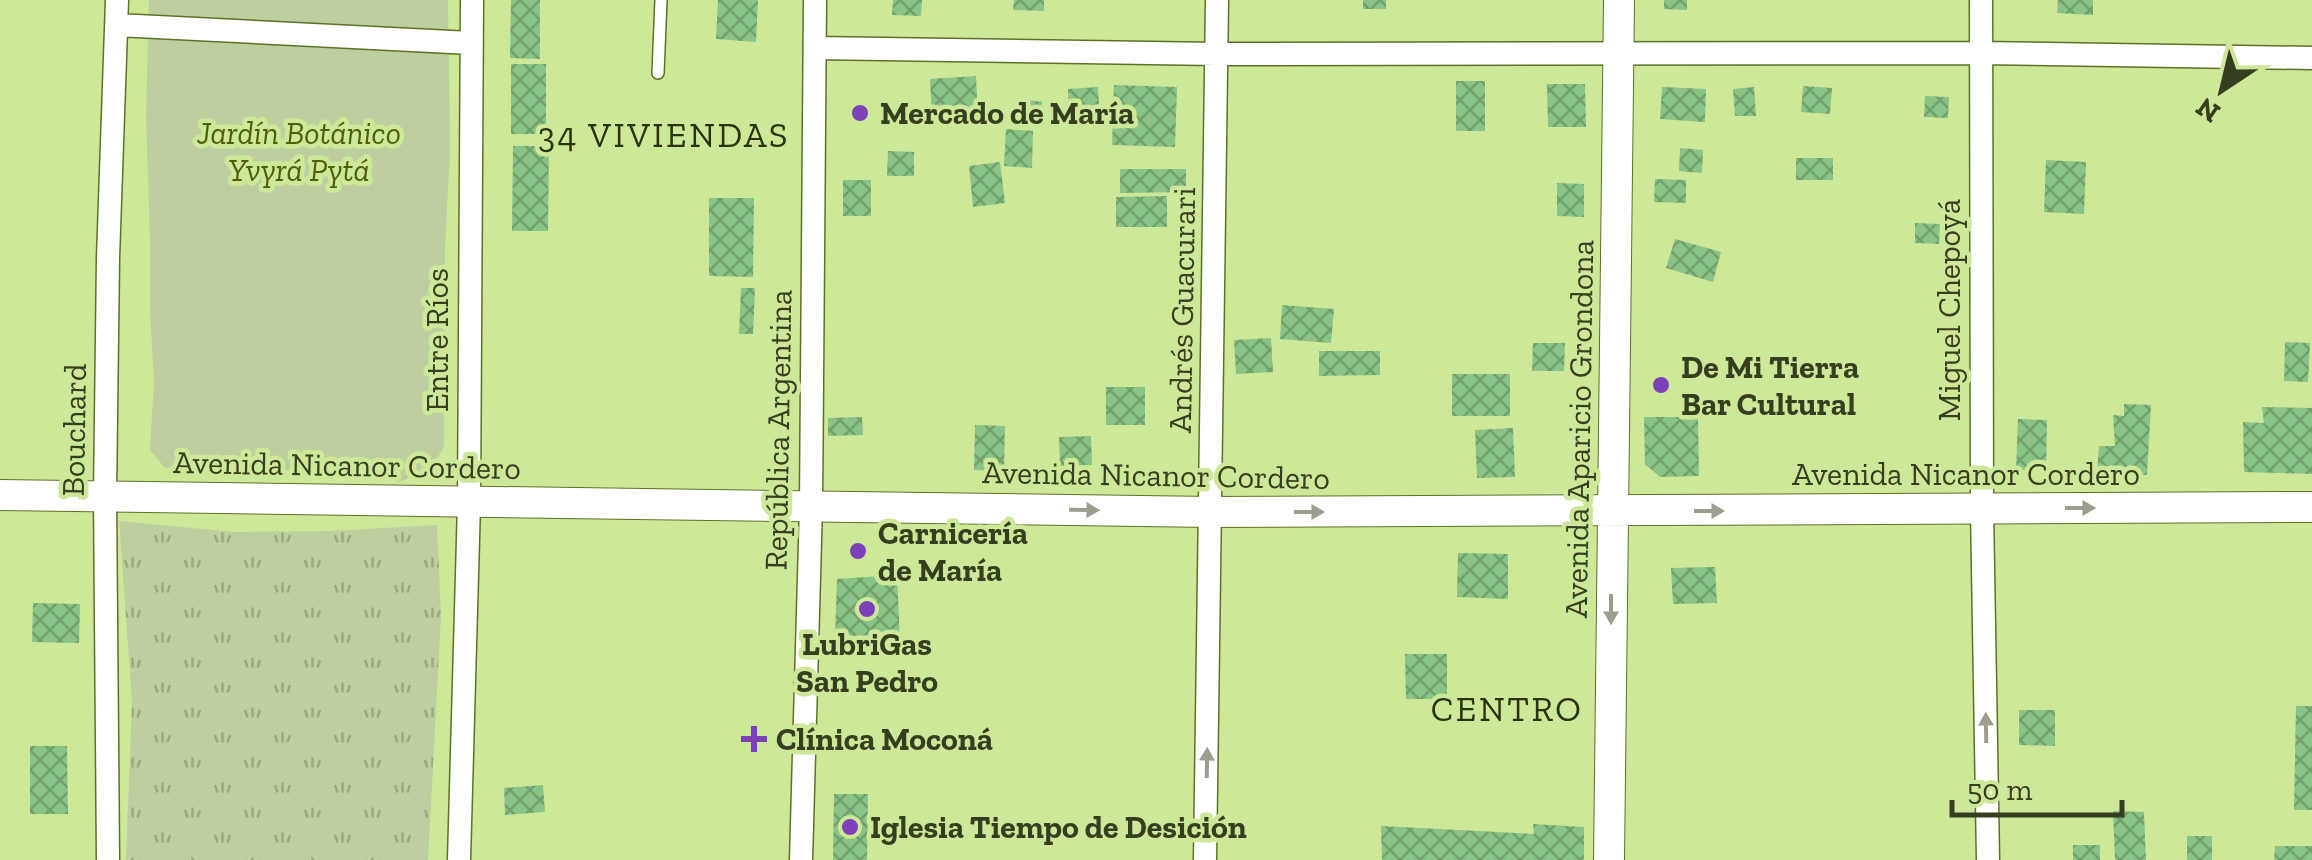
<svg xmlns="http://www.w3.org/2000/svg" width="2312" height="860" viewBox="0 0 2312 860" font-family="'Zilla Slab',serif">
<defs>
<pattern id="grass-tufts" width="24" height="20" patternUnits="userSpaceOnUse" patternTransform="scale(2.5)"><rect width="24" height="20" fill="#becf9f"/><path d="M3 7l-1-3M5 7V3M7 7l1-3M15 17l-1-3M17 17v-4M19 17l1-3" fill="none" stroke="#9ba981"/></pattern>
<pattern id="building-cross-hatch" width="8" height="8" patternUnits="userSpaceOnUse" patternTransform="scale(2.5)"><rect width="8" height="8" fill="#89c386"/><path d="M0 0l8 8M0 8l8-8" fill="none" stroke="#71a06d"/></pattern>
</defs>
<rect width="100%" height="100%" fill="#cee89a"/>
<!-- grass -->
<path fill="url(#grass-tufts)" d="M119,521l115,11 96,-1 107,-6 4,91 -13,244h-302l6,-159z"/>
<!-- garden -->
<path fill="#becf9f" d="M149,0h299l2,152 -5,98 -1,197 -12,20 -32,15 -104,-11 -131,-3 -15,-18 4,-70 -4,-67v-72l-4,-125z"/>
<!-- building -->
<path fill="url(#building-cross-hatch)" d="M511,0h29v59l-30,-1z
M718,0h40l-2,42 -40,-3z
M893,0h29l-1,16 -29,-1z
M1014,0h30v11l-31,-1z
M1363,0h23v9h-23z
M1664,0h23v10l-23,-1z
M2058,0h35v15l-36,-2z
M511,64h35v70h-35z
M976,76l2,42 -46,2 -2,-41z
M1456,81h29v50h-29z
M1547,84h38l1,43h-38z
M1114,85l63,2 -2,60 -63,-2z
M1803,86l29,2 -2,26 -29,-2z
M1098,87l2,32 -31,1 -1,-31z
M1662,87l44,2 -1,33 -45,-3z
M1754,87l2,29h-21l-2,-27z
M1925,96l24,1 -1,21 -24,-1z
M1016,98l26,4 -3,25 -27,-3z
M1006,129l27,2 -1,37 -28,-2z
M513,146h36l-1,85h-36z
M1680,148l23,2 -1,23 -23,-2z
M888,151l26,1v24h-27z
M1796,158h37v22h-37z
M2046,160l40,2 -2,52 -40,-2z
M1000,162l5,41 -32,4 -4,-41z
M1120,169h66v23l-66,1z
M1655,179l31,1v23l-32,-1z
M843,180h28v36h-28z
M1557,183l27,1v33l-27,-1z
M1167,196v31h-51v-30z
M709,198h45l-1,79 -44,-1z
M1915,223l25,1 -1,20 -24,-1z
M1675,239l46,13 -8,30 -47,-14z
M741,288h14l-2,46h-14z
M1282,305l52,4 -3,34 -51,-4z
M1271,338l2,34 -37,2 -2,-34z
M2285,342l25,1 -2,39 -24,-1z
M1533,343h32l-1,28h-32z
M1319,351h61v24l-61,1z
M1452,374h58v42h-58z
M1106,387h39v38h-39z
M2124,404l27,1 -4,70h-50l2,-29h16l-2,-31 11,1z
M2262,407l50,1v66l-68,-2 -1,-50 21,1z
M862,417l1,18 -35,1v-18z
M1644,417h54l1,59 -39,1 -15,-13z
M2018,419l29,1 -1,51 -30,-1z
M975,425l30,1 -1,45 -30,-1z
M1513,428l2,49 -38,1 -2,-48z
M1091,436l1,29 -32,1 -1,-29z
M1458,553l50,1v45l-51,-2z
M1715,567l2,36 -44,1 -2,-36z
M897,575l3,65 -65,-2 2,-59z
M33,603l47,1 -1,39 -47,-1z
M1405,654h42v45h-41z
M2296,706h16v104h-18z
M2019,710h36v36l-36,-1z
M30,746h37l1,68h-38z
M543,785l2,27 -40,3 -1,-27z
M834,794h34l-1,66h-34z
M2113,811l31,1 2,48h-31z
M1533,824l51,3v33h-202l-1,-34 153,8z
M2187,836h25v24h-25z
M2073,845h27v15h-27z
M2275,846h37v14h-38z"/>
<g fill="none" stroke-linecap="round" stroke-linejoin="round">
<!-- service casing -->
<g stroke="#5d7226" stroke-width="14">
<path id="service" d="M658,73l3,-73"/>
</g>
<!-- minor casing -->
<g stroke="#5d7226" stroke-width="25">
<path id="minor" d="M1981,0l1,509 6,351
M117,25l354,18
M815,48l402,6 763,-1 332,5
M108,860l-3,-364 3,-238 9,-258
M459,860l10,-357 3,-503
M801,860l10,-354 4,-506
M1205,860l12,-860"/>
</g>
<!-- secondary casing -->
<g stroke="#5d7226" stroke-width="32">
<path id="secondary" d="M0,495l1212,17 1100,-5
M1609,860l10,-860"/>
</g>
<!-- service -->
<use href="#service" stroke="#fff" stroke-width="11"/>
<!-- minor -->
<use href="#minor" stroke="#fff" stroke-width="22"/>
<!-- secondary -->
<use href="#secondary" stroke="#fff" stroke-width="30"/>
</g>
<!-- one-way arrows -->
<defs><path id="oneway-solid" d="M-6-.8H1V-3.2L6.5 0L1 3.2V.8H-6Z" transform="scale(2.5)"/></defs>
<g fill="#9a9f8f">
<use href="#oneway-solid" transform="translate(2080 508)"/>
<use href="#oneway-solid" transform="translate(1084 510) rotate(1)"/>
<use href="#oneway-solid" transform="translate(1709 511)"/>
<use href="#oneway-solid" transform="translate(1309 512)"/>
<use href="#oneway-solid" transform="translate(1611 609) rotate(90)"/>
<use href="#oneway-solid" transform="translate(1986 728) rotate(-91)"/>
<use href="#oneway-solid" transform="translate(1207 763) rotate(-89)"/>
</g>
<!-- markers -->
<g fill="#7c41b7" stroke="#cee89a" stroke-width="4">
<circle cx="860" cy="113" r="10"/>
<circle cx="1661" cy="385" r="10"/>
<circle cx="858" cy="551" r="10"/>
<circle cx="867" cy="609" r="10"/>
<path d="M749 724h10v10h10v10h-10v10h-10v-10h-10v-10h10z"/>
<circle cx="850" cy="827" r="10"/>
</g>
<g text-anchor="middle" stroke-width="9" stroke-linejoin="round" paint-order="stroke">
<!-- poi labels -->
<g font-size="32" font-weight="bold" fill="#353f1f" stroke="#cee89a" text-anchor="start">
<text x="880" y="124">Mercado de María</text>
<text x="1681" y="378">De Mi Tierra<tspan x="1681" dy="37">Bar Cultural</tspan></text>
<text x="878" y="544">Carnicería<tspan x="878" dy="37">de María</tspan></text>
<text x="867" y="655" text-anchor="middle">LubriGas<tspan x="867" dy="37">San Pedro</tspan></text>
<text x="776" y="750">Clínica Moconá</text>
<text x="870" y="838">Iglesia Tiempo de Desición</text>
</g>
<!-- park labels -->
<g font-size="32" font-style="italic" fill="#4c6107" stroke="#cee89a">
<text x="299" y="144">Jardín Botánico<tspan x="299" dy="37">Yvyrá Pytá</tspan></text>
</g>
<!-- street labels -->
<g font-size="32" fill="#353f1f" stroke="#cee89a">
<text transform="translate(1182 310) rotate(-89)" y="11">Andrés Guacurari</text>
<text transform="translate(1949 310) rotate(-90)" y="11">Miguel Chepoyá</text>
<text transform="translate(437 340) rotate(-90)" y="11">Entre Ríos</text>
<text transform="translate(1579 429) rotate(-89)" y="11">Avenida Aparicio Grondona</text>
<text transform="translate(74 430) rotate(-89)" y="11">Bouchard</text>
<text transform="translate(778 430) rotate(-89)" y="11">República Argentina</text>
<text transform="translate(347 465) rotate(1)" y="11">Avenida Nicanor Cordero</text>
<text x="1966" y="485">Avenida Nicanor Cordero</text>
<text transform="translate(1156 475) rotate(1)" y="11">Avenida Nicanor Cordero</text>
</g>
<!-- neighbourhood labels -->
<g font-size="35" letter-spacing="2.5" fill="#29340c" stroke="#cee89a">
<text x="664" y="147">34 VIVIENDAS</text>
<text x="1507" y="721">CENTRO</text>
</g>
</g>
<!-- north arrow -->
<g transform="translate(2222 90) rotate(215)" stroke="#cee89a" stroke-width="8" paint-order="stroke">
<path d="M0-8L18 38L0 25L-18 38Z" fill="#353f1f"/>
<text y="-15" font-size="28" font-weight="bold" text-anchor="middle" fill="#353f1f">N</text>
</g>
<!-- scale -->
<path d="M1952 800v15h170v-15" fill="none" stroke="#353f1f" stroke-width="5"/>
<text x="1967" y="800" font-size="30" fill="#353f1f" stroke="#cee89a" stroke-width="8" paint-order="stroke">50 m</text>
</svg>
